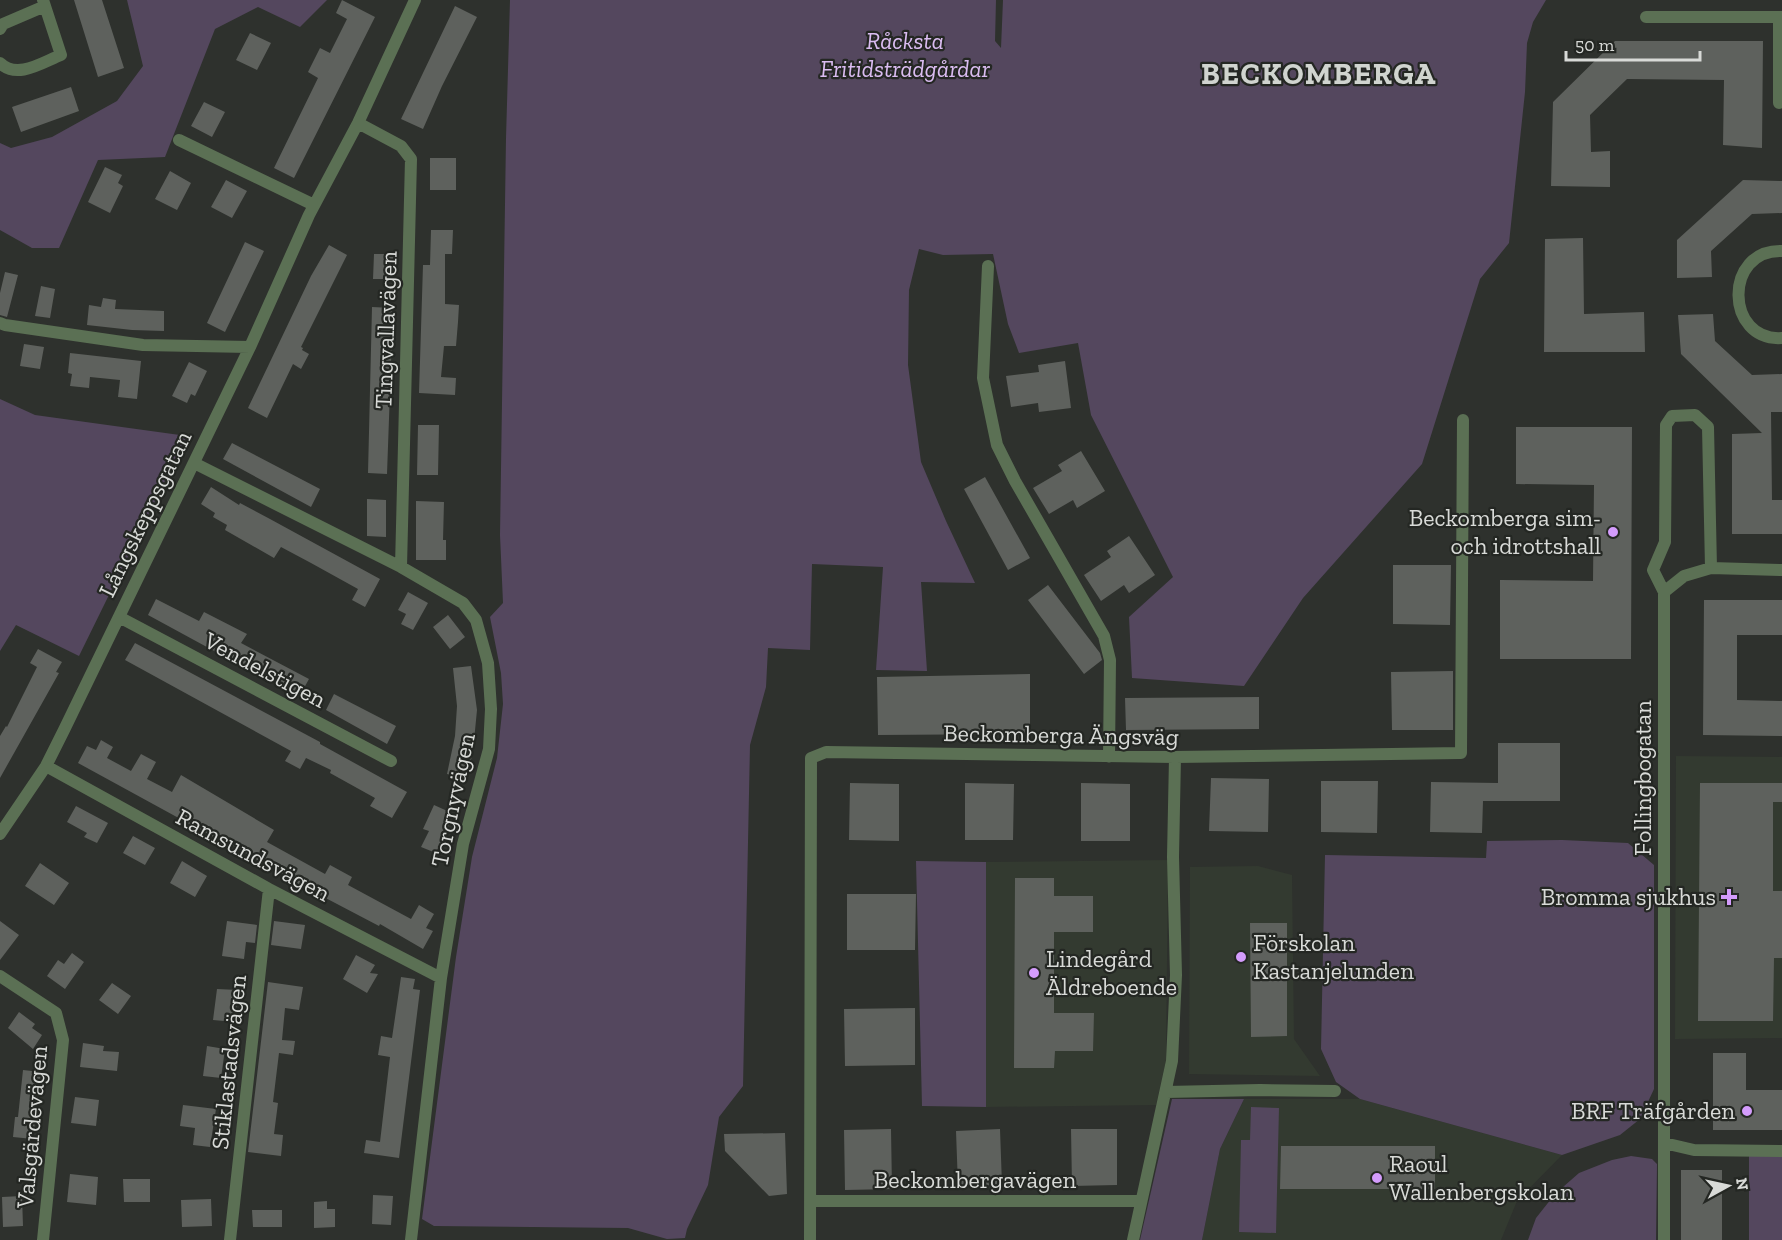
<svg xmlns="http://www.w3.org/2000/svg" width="1782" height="1240" viewBox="0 0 1782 1240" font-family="'Zilla Slab',serif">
<rect width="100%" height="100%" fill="#2e312d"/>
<!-- built -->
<path fill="#333a30" d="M1676,756l106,1v281l-107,1z
M1168,860l-2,201 -10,44 -170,2v-245z
M1258,866l34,9 2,164 26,37 -131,-2 1,-207z
M1244,1099h116l202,56 -45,46 -16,39h-299l18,-91z"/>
<!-- green -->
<path fill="#54475e" d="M127,0h200l-27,27 -42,-20 -43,22 -50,128 -67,3 -39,88h-27l-32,-18v-87l11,5 41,-11 65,-36 26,-35z
M510,0h486l-1,41 6,7 2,-48h543l-13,22 -6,21 -2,49 -16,151 -29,36 -58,185 -119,134 -59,88 -112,-8 -3,-61 44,-40 -82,-162 -13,-72 -59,10 -11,-29 -15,-70 -50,1 -24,-6 -10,41 -1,75 13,97 25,59 29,62 -54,-1 6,89 -51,-1 7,-103 -71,-3 -2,86 -42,-2 -2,39 -16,58 -7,341 -24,31 -11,68 -21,44 -2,9 -18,1 -39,-11 -194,-2 -12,-7 34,-262 16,-100 25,-99 6,-54 -2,-31 -11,-56 13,-14 -3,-68 6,-397z
M0,399l35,16 152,21 -108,220 -63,-31 -16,26z
M1562,840l66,3 26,22v224l-14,30 -20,16 -58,20 -202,-56 -24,-17 -15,-33 4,-194 161,3 1,-17z
M916,861l70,1v245l-64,-1z
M1172,1099h72l-24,50 -18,91h-62z
M1251,1107l28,1 -3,125 -37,-1 2,-92h9z
M1749,1151l33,1v88h-33z
M1631,1156l21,3 5,5 -1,76h-128l8,-22 19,-24 24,-21 33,-13z"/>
<!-- building -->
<path fill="#5e615d" d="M74,0h28l22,68 -26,9z
M342,0l33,17 -81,161 -20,-10 44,-90 -10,-6 12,-24 10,5 17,-34 -11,-6z
M455,6l22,11 -35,69 -19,43 -22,-10z
M250,33l21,10 -14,27 -21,-10z
M1615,41h148l-1,107 -39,-3 1,-65 -97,-1 -37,36 1,37 19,-1v36l-59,-1 2,-84z
M71,87l8,24 -58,21 -9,-25z
M204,102l21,10 -13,25 -21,-11z
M430,158h26v32h-26z
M105,167l17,8 -4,8 5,3 -13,27 -22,-11z
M170,171l21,12 -14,27 -22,-11z
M226,180l21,11 -15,27 -21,-11z
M1743,180l39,1v32l-30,1 -41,37 1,26 -35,1v-38z
M431,230h22l-1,24h-7v50l14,1 -1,17 -2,24h-12l-3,31 15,1 -1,17 -36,-2 4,-128h7z
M1583,238l1,76 60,-2 1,40h-101l1,-113z
M245,242l19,9 -39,81 -18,-9z
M329,245l18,10 -46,92 2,1 -1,2 7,4 -8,15 -8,-5 -26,54 -19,-10 63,-132z
M374,254h20v25h-21z
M5,272l13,3 -11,42 -7,-2v-22z
M41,286l14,3 -5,29 -15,-2z
M103,298l13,2 -1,9 49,2v20l-32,-1 -45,-5 2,-20 12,2z
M372,307l21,1 -6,166 -19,-1z
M1713,314l2,27 37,34 30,-1v38h-11l1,88h10v34h-50v-100l30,-1 -81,-79 -3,-39z
M24,344l20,3 -4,22 -20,-3z
M70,353l71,8 -4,38 -19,-2 2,-17 -30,-3 -1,11 -19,-2 2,-12 -4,-1z
M1065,361l6,47 -32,4 -1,-9 -27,4 -5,-31 33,-4 -1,-7z
M189,362l18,9 -12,25 -4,-2 -4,9 -15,-7z
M418,425h21l-1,50h-21z
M1516,427h116l-1,232h-131v-79l93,1 1,-96 -78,-1z
M232,443l88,46 -9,18 -88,-48z
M1081,451l24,40 -28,17 -4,-8 -24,14 -16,-26 29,-17 -4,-6z
M985,477l45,81 -22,12 -44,-81z
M211,487l28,18 1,-2 30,16 110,60 -15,28 -13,-7 6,-11 -47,-26 -30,-16 -7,11 -49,-28 2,-5 -14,-8 2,-4 -14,-9z
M367,499l19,1v37l-19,-1z
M416,501l28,1 -1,38h3v20h-30z
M1129,536l26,39 -26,18 -5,-8 -23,16 -17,-26 27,-18 -4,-6z
M1393,565h58l-1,60 -57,-1z
M1048,585l52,68 2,7 -18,14 -56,-74z
M408,592l20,11 -15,27 -12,-6 5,-10 -8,-4z
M156,599l43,22 5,-9 43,22 -6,9 68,36 -10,18 -151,-82z
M1704,600h78v35h-45v65l45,1v35l-79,-1z
M448,615l17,22 -15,12 -17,-22z
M135,643l185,99v2l87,48 -15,26 -22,-12 5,-8 -45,-25 1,-3 -25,-12 -6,11 -15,-8 6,-10 -166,-91z
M38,649l24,13 -6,10 3,1 -59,105v-42l6,-10 1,1 30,-60 -7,-4z
M471,666l6,44 -4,41 -6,27 -20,-4 8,-38 2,-30 -4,-38z
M1453,671v59h-61l-1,-58z
M1030,674v60l-152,1 -1,-58z
M334,694l62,32 -9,18 -61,-34z
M1259,697v32l-133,1 -1,-32z
M101,740l12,7 -6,11 24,13 10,-17 15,8 -9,17 25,13 9,-17 93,55 -7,12 58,32 5,-9 22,12 -4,8 63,34 8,-14 15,9 -8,14 7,3 -10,18 -43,-25 -1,2 -82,-43 -79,-46 -1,2 -139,-76 9,-17 9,4z
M1498,743h62v58h-77l-1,32 -52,-1 1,-50 67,1z
M1211,778l58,1 -1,53 -59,-1z
M1321,781h57l-1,52 -56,-1z
M850,783l49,1v57l-50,-1z
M965,783l49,1 -1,56h-48z
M1081,783l49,1v57h-49z
M1700,783h82v19h-9v89h9v67h-8l-1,63h-75z
M434,805l20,9 -18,39 -15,-6 8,-16 -6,-2z
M76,806l32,17 -11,20 -13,-6 3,-4 -20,-11z
M133,836l22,12 -10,17 -22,-12z
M182,861l25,15 -12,21 -25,-14z
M40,863l29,20 -15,22 -29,-19z
M1015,878h39v18h39v36h-39v81h40l-1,38h-38l-1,17h-40z
M847,894h69l-1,56h-68z
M0,921l19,14 -19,25z
M227,921l30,4 -2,18 -9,-1 -2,17 -22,-3z
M274,921l31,4 -4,24 -30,-4z
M1250,923h37v113l-36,1z
M72,953l12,9 -19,27 -18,-13 11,-16 6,4z
M356,955l19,10 -5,8 8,1 -11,19 -24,-14z
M401,977l14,2 -2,10 7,1 -21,168 -35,-5 2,-13 14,2 10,-85 -12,-2 3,-19 11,2z
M268,982l35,5 -4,23 -14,-2 -3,32 13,1 -2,14 -14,-2 -6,49 5,1 -4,31 9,1 -2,21 -33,-4z
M112,983l19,13 -13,18 -19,-14z
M217,989l21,1 -3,32 -22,-2z
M915,1008v57l-70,1 -1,-57z
M19,1012l16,12 -3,4 10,7 -9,14 -25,-21z
M83,1043l21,3 -1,5 16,1 -2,19 -37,-4z
M207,1046l18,3 -4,29 -18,-2z
M1713,1053h33v37h36v40h-69z
M23,1070l18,2 -8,67 -20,-2 2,-20h3z
M75,1097l24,3 -3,26 -25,-3z
M183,1105l33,4 -6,38 -17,-2 2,-17 -15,-2z
M891,1129l1,60 -47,1 -1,-60z
M1000,1129l2,56 -44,1 -2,-55z
M1071,1129h46v56l-45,1z
M785,1133l2,61 -18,2 -44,-45 -1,-17z
M1281,1146h154v43h-155z
M1681,1170h41v70h-41z
M70,1174l28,3 -2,28 -29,-3z
M123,1179h27v23h-26z
M373,1195l20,1 -2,29 -19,-1z
M22,1196l1,30 -20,1 -1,-30z
M211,1199l1,27 -30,1 -1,-27z
M327,1201v8h8v18l-21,1v-26z
M252,1210h30v17h-29z"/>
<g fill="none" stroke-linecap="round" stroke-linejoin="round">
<!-- street -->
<path stroke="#5b7054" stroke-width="12" d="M1646,17h136
M1779,17v86
M0,29l3,-5 42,-18
M0,63c17,17 43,-1 61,-8l-18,-55
M358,123l43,23 10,13 -10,408
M179,140l135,65
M1782,251c-59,-2 -57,91 0,87
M988,266l-5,112 14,67 18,36 89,155 6,24 -1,97
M0,323l5,2 138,20 107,2
M194,463l207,104 62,36 13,17 12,43 3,46 -2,40 -26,95 -22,134 -30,262
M1664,592l20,-16 27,-8 71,2
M119,617l272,144
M46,766l223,123 172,89
M0,834l46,-68 18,-36 186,-383 59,-132 49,-92 57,-123
M0,976l56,37 7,27 -20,200
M1166,1092l94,-2 75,1
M1664,1143l30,7 88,1
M810,1201h331
M230,1240l39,-351
M810,1240l1,-482 15,-6 349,5 286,-4 2,-333
M1133,1240l39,-179 4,-86 -3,-118 2,-100
M1664,1240v-648l-11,-22 12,-28 1,-117 6,-9 23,-1 13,12 3,141"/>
</g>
<!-- markers -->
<g fill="#d49cfc" stroke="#242723" stroke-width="2">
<circle cx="1613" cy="532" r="6"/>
<path d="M1726 888h6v6h6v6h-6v6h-6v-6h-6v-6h6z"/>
<circle cx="1241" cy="957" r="6"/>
<circle cx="1034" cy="973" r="6"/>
<circle cx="1747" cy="1111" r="6"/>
<circle cx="1377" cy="1178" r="6"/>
</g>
<g text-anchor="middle" stroke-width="4.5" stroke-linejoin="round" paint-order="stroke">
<!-- park labels -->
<g font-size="24" font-style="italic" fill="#dabcf1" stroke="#242723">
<text x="905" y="49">Råcksta<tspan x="905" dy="28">Fritidsträdgårdar</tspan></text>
</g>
<!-- street labels -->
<g font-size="24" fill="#d8dad7" stroke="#242723">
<text transform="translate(386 330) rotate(-88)" y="8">Tingvallavägen</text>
<text transform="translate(145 514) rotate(-64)" y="8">Långskeppsgatan</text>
<text transform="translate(265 670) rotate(28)" y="8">Vendelstigen</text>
<text transform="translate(1061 735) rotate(1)" y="8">Beckomberga Ängsväg</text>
<text transform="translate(1643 778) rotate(-90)" y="8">Follingbogatan</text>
<text transform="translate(453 800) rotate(-78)" y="8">Torgnyvägen</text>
<text transform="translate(253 855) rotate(28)" y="8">Ramsundsvägen</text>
<text transform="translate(229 1062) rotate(-84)" y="8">Stiklastadsvägen</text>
<text transform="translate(32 1127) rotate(-85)" y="8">Valsgärdevägen</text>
<text x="975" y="1188">Beckombergavägen</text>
</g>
<!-- poi labels -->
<g font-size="24" fill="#d8dad7" stroke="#242723" text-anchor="end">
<text x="1601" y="526">Beckomberga sim-<tspan x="1601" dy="28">och idrottshall</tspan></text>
<text x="1716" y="905">Bromma sjukhus</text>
<text x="1253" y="951" text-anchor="start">Förskolan<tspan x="1253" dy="28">Kastanjelunden</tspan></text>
<text x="1046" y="967" text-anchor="start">Lindegård<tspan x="1046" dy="28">Äldreboende</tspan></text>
<text x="1735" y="1119">BRF Träfgården</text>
<text x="1389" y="1172" text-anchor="start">Raoul<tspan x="1389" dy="28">Wallenbergskolan</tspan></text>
</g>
<!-- district labels -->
<g font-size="30" font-weight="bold" letter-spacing="1.5" fill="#d0d4cf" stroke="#242723">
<text x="1319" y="84">BECKOMBERGA</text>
</g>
</g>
<!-- north arrow -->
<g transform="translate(1728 1186) rotate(82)" stroke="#242723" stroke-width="4.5" paint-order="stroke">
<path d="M0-4.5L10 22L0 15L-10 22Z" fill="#d8dad7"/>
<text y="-9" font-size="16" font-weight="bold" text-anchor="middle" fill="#d8dad7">N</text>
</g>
<!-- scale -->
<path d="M1566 51v9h134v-9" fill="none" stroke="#d8dad7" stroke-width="3"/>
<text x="1575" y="51" font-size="18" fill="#d8dad7" stroke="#242723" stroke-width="4.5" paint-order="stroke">50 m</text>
</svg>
